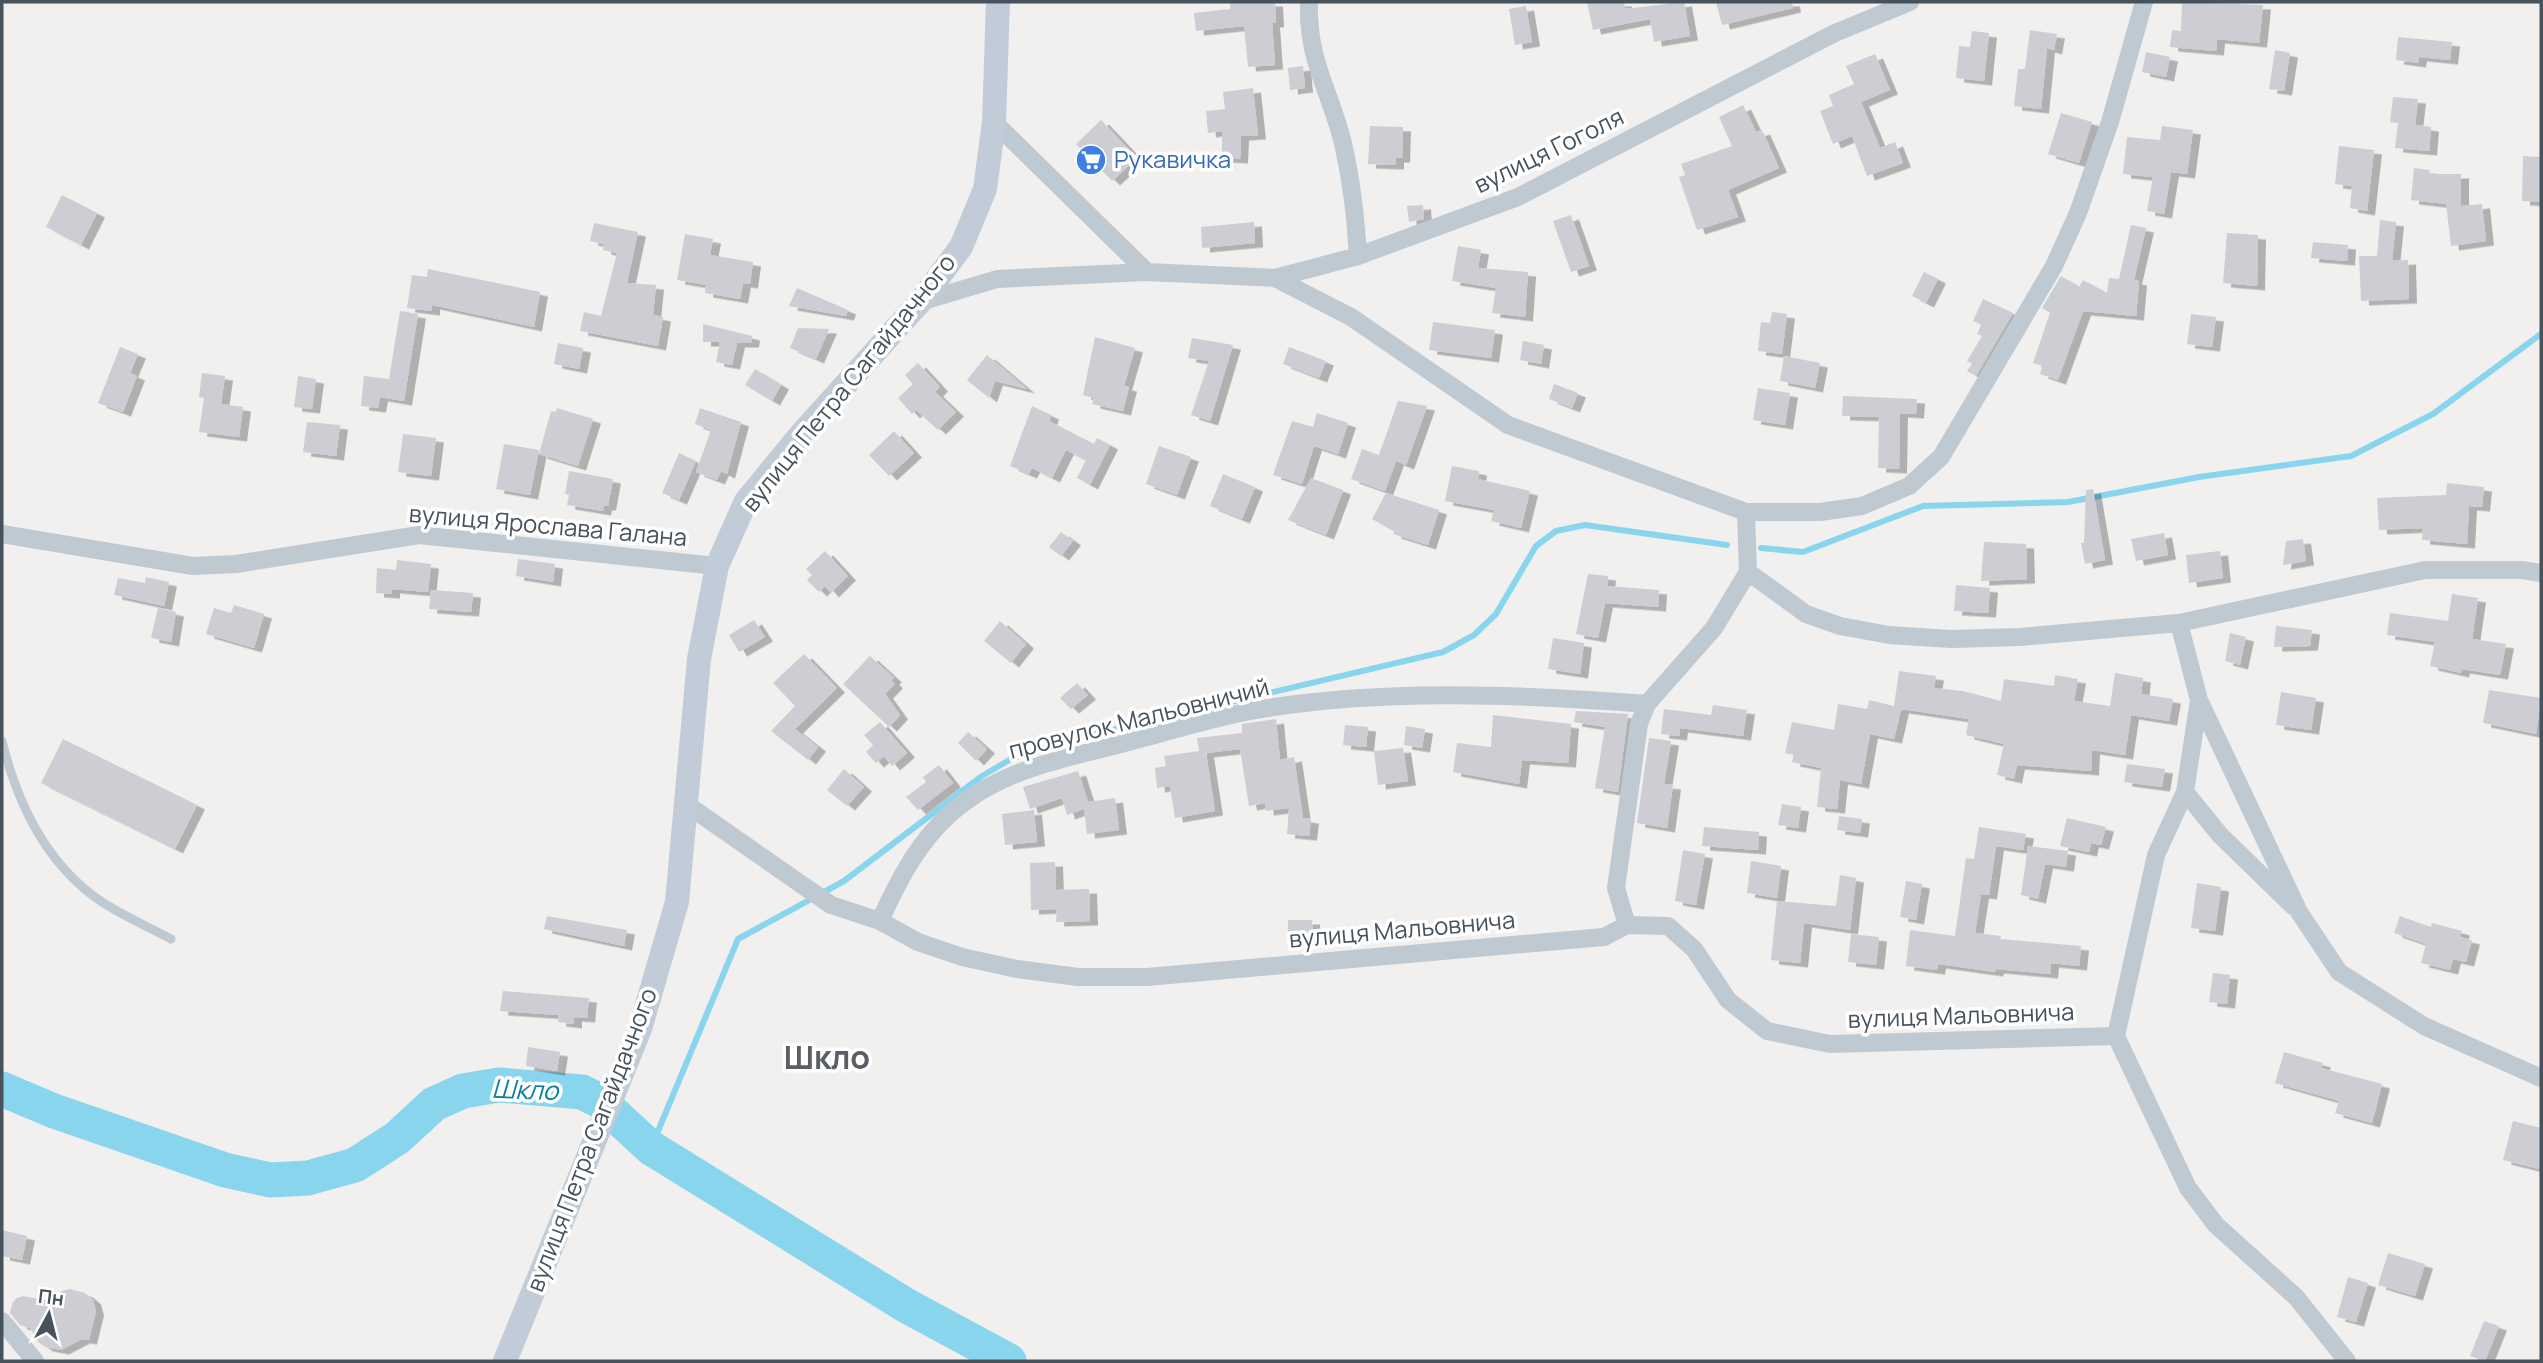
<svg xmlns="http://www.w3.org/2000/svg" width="2543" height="1363" viewBox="0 0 2543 1363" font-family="Manrope,sans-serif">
<defs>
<filter id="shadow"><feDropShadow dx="8" dy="4.5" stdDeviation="0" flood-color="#0004"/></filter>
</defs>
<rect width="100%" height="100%" fill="#f2efef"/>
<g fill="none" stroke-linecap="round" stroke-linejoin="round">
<!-- stream -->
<path stroke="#89d5ee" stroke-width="6" d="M1761,548l42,4 120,-46 145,-4 131,-25 152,-21 82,-42 108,-80
M651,1148l87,-209 106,-58 138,-105 29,-17 54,-18 378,-89 31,-17 22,-21 40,-68 20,-15 29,-6 142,20"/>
<!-- river -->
<path stroke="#89d5ee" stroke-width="35" d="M2,1089l52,22 171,59 45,10 38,-2 47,-13 42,-27 37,-34 29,-13 36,-6 83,7 18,9 51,47 256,158 102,55"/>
</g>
<!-- building -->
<path fill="#ccced4" filter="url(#shadow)" d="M1230,2h45l1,21h-4l3,42 -27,2 -4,-41 -48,5 -2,-18 36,-4z
M1587,2h37l1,7 59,-7 6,34 -36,6 -4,-23 -57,11z
M1716,2h76l1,6 -71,17z
M2182,2l81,3 -4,38 -42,-4 -1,12 -46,-4 2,-17 9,1z
M1526,6l6,36 -17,3 -6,-36z
M2030,30l27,4 -3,16 -7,-2 -6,61 -27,-3 4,-37h7z
M1972,31l17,2 -5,48 -28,-3 3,-32 11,1z
M2398,37l54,5 -2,18 -31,-3 -1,6 -22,-3z
M2275,50l15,3 -6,38 -15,-2z
M2146,52l24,5 -4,20 -24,-5z
M1875,54l15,36 -29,12 19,46 15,-6 8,21 -36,13 -15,-40 -19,8 -13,-33 13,-5 -4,-11 25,-11 -8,-18z
M1303,66l2,22 -15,2 -2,-22z
M1253,88l5,47 -17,1 -1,23 -18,-1v-27l-14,2 -2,-22 19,-2 -2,-17z
M2393,97l25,2 -3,26 16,2 -2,24 -34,-3 3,-25 -8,-1z
M1743,105l13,27 6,-2 17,38 -51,22 10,27 -41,13 -18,-53 6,-2 -4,-11 51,-18 -13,-29z
M2061,113l31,9 -13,41 -31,-9z
M1101,120l36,38 -25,23 -36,-37z
M1370,126l33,1 -1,31h-6v7l-28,-1z
M2162,126l31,4 -6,44 -16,-2 -7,42 -17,-3 6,-34 -30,-3 4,-37 33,3z
M2339,146l35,4 -7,61 -17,-3 2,-22 -17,-2z
M2523,156l18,1v45l-19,-1z
M2414,168l16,2 -1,4h32v32l21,-2 4,37 -35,5 -5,-42 -35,-4z
M62,195l35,18 -16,32 -35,-18z
M1423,205l1,14 -15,3 -2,-16z
M1571,215l18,51 -18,6 -18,-51z
M2380,220l16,2 -4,39 16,-1 1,39 -48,2 -2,-45h18z
M1254,222l1,21 -53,5 -1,-21z
M594,223l44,9 -11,51 29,2 -3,30 10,2 -5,29 -78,-15 4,-19 17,4 16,-63 -14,-3 1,-6 -14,-3z
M2131,225l15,3 -12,52 5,1 -3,35 -53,-5 -25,69 -18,-6 3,-8 -10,-3 17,-50 -8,-5 19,-32 18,11 4,-7 24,13 2,-15 10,1z
M2227,233l31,2 -1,51 -34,-3z
M685,234l28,5 -3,16 43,7 -3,22 -7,-1 -3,16 -35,-6 1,-8 -29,-5z
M2313,242l35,3 -1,16 -36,-3z
M1458,246l23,4 -3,18 50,4 -3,45 -33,-4 4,-25 -44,-7z
M428,269l112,23 -6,35 -102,-22v6l-25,-3 5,-33 15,2z
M1924,272l14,7 -12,24 -14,-7z
M797,288l51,22 -2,6 -57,-10z
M1983,299l30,14 -37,63 -9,-5 5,-7 -5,-3 15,-25 -5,-2 4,-9 -8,-4z
M400,311l18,3 -14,87 -24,-4 -2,11 -17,-2 3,-30 25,3z
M1772,312l15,2 -5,40 -24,-3 3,-29 9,1z
M2191,314l25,3 -4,30 -25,-3z
M1433,322l62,8 -4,28 -62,-8z
M703,324l49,12 -1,7h-14l-5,22 -16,-3 4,-20h-17z
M798,328l31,1 -13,30 -26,-11z
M1095,337l40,11 -11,38 5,1 -6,24 -31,-7 2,-6 -11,-3z
M1192,338l41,7 -23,76 -19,-6 18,-54 -21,-3z
M1523,341l21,4 -3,19 -21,-4z
M558,343l25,5 -4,21 -25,-5z
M120,347l18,7 -8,19 7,3 -14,36 -25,-9z
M1289,347l37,14 -7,17 -36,-14z
M987,355l40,34 -32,-8 -6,17 -22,-18z
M1784,356l36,7 -5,25 -35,-7z
M918,363l22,24 -5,5 21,20 -18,18 -22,-20 -4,4 -14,-16 15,-14 -8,-9z
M755,369l26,16 -9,16 -27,-16z
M202,373l23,3 -4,28 22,3 -4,30 -40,-5 5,-34 -5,-1z
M298,376l18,3 -4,30 -18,-2z
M1554,384l24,9 -6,15 -23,-9z
M1758,388l32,5 -5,32 -32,-5z
M1843,396l74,3 -1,15 -16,-1 -1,56 -21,-1 1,-51 -37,-1z
M1398,401l29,5 -21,59 -10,-4 -11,30 -34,-12 11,-30 17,6z
M1032,406l19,9 -2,6 45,23 3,-6 13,7 -20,40 -13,-7 9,-18 -20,-10 -14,28 -20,-10 -3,6 -19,-8z
M557,408l36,11 -15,47 -39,-12 12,-43 5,1z
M700,408l41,14 -14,52 -6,-3 -4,9 -21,-8 15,-42 -16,-6z
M1317,413l31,10 -10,31 -24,-8 -12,38 -29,-9 19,-54 21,6z
M307,422l33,3 -4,31 -33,-4z
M894,431l20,22 -25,23 -20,-21z
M403,434l33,4 -5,38 -33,-4z
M504,444l35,6 -9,45 -34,-6z
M1159,446l32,11 -14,38 -31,-11z
M679,453l17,8 -17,39 -17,-7z
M1452,466l27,5 -1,8 52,12 -9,37 -30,-7 3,-11 -49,-9z
M569,471l44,8 -5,27h-4l-1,5 -36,-6 2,-10 -4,-1z
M1223,474l32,13 -13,32 -32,-13z
M1311,478l32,12 -17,45 -38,-15z
M2447,483l37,4 -2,20 -13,-1 -2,38 -45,-4 1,-12 -44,2 -2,-32 69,-3z
M2093,489l12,71 -20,4 -4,-21h3l2,-53z
M1386,493l53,17 -11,35 -35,-11 1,-3 -22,-12z
M1061,532l12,9 -12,15 -12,-9z
M2164,533l4,22 -32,6 -5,-22z
M2303,539l3,22 -23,4 3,-24z
M1984,542l42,2 1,35 -46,2z
M825,551l23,25 -17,17 -6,-7 -6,6 -12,-12 5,-5 -6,-6z
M2220,551l3,27 -34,5 -3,-28z
M518,559l37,5 -2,18 -37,-6z
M397,560l34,4 -3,28 -36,-3v5l-16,-1 1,-25 19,2z
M1588,574l20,2 -1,10 52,4 -1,17 -53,-4 -7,35 -22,-4z
M146,577l23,5 -5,24 -50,-11 4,-17 27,5z
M1956,585l34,3 -2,25 -34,-2z
M431,590l42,3 -2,19 -42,-3z
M2452,594l26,4 -6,41 34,5 -6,31 -38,-6 -1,4 -31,-7 5,-24 -48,-7 3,-22 58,8z
M234,605l30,9 -10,34 -48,-14 8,-26 17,5z
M158,608l18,4 -5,30 -20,-4z
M754,620l11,17 -26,15 -10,-17z
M1000,621l26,23 -15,19 -27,-22z
M2276,626l36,4 -2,16 -36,1z
M2230,633l16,4 -6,28 -15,-4z
M1553,638l31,5 -4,31 -32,-5z
M804,654l33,34 -42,41 23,18 -10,13 -37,-29 24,-25 -22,-23z
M870,656l24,22 -3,2 4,4 -10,10 15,21 -11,12 -46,-43z
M1899,671l37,5 -2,12 29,3 38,10 3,-22 50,7 1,-11 23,4 -4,22 36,5 5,-33 28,5 -2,16 32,5 -4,22 -38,-6 -6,40 -33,-5 -1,21 -74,-6 -3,14 -17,-4 7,-31 -38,-9 3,-16 -68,-10 -7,30 -24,-5 -9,50 -21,-4 -3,29 -20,-2 4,-39 -29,-6 2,-7 -9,-2 7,-31 42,8 4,-26 29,5 2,-9 25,6z
M1077,683l11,12 -17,14 -11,-11z
M2489,690l52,8 -5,36 -53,-11z
M2281,692l35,6 -5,32 -35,-5z
M1713,705l34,5 -4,26 -63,-8 -1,8 -18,-2 3,-25 47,6z
M1576,711l52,3 -10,78 -23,-4 10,-61 -31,-5z
M1493,715l78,9 -3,39 -46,-3 -3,24 -66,-12 4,-29 34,4z
M1276,719l4,41 14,-3 9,61 8,1 -2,17 -22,-2 2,-26 -23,3 -1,-8 -16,3 -9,-57 -34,4 9,58 -40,7 -5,-32 -13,2 -2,-20 11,-2 -2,-10 35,-5 -2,-13 45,-5v-9z
M880,722l27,31 -15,13 -8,-10 -8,7 -10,-11 7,-7 -9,-10z
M1345,725l23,2 -2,20 -23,-2z
M1406,726l19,3 -3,19 -18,-3z
M968,732l19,17 -11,12 -18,-18z
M1649,738l22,3 -7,43 9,1 -6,43 -30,-5z
M63,739l134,66 -22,44 -134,-66z
M1403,748l5,33 -30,4 -4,-34z
M2127,764l38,5 -3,18 -38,-5z
M939,765l14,18 -35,27 -12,-13 20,-15 -3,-5z
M844,769l20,18 -17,19 -20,-16z
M1078,771l10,31 27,-4 4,32 -32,4 -3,-25 -17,6 -5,-17 -32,11 -7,-22z
M1782,804l19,3 -3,21 -20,-3z
M1034,810l3,32 -32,3 -3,-31z
M1839,816l23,3 -2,14 -23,-3z
M2067,818l39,9 -5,18 -10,-2 -2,9 -29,-6z
M1704,827l55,5 -1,18 -56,-4z
M1979,827l47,7 -3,16 -27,-4 -7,49 -8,-1 -6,39 26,3 -1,3 81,7 -2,20 -28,-3 -1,11 -54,-5 -1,3 -57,-8 -1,6 -31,-4 4,-36 45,6 11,-78 8,1z
M2028,846l40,5 -2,16 -21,-3 -7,35 -17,-4z
M1683,850l22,4 -9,51 -21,-4z
M1751,861l30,5 -4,32 -30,-5z
M1055,862l1,28 33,-1 1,32 -34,1 1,-13 -26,1 -1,-47z
M1840,875l16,3 -6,52 -46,-7 -4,40 -29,-3 6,-59 59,5z
M1906,881l16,3 -6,36 -16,-3z
M2197,883l24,4 -6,44 -24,-3z
M547,916l80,14 -3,16 -80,-17z
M2400,916l31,11 1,-4 30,8 -2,6 12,3 -6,22 -13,-3 -3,11 -29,-7 5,-19 -32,-11z
M1288,920h24l1,19h-25z
M1851,934l28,3 -3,28 -28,-3z
M2213,973l17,2 -3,29 -18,-2z
M503,991l86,7 -2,20 -13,-1v7l-16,-2 1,-7 -59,-4z
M528,1047l32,5 -3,19 -31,-5z
M2284,1052l39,11 -2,5 61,16 -10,39 -37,-10 4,-12 -64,-18z
M2513,1121l28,7 -2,41 -36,-9z
M2,1230l25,6 -5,24 -20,-4z
M2388,1253l37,11 -10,32 -37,-11z
M2348,1277l20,6 -12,39 -19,-5z
M70,1289l15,4 8,7 3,11 -7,29 -7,-1 -21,11 -16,-3 -7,-5 -8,-14 -10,-3 -10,-12 3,-11 4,-4 6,-2 27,5 12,-10z
M2484,1321l15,5 -14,35 -15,-5z"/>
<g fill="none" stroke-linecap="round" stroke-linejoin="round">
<!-- lane -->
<path stroke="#bfc9d1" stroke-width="9" d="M2,741c15,61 44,122 97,159 22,15 48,26 72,39"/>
<!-- street -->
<path stroke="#bfc9d1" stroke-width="18" d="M1309,2c-2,61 23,91 35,146 8,36 12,72 14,108
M994,122l153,150
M1275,278l76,39 157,108 238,87 2,60 58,42 34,12 49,9 62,4 68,-2 160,-14 246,-53h97l19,3
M920,302l77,-23 150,-7 128,6 83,-22 160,-59 317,-164 75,-31
M1746,512h74l42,-6 47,-20 32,-29 113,-191 24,-53 32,-91 34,-120
M2,534l191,32 43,-2 183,-29 298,31
M2179,623l20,77 100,212 40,60 85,54 117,52
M2199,700l-14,92 -29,63 -40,181 72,152 28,37 80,72 51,64
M2185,792l35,43 73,71
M686,804l145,101 49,16 38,21 44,15 55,12 61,8h69l457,-40 23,-12 41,1 26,23 34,51 39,31 63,13 286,-8
M880,921c21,-47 45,-92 89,-122 44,-31 97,-41 148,-54 43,-11 85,-24 128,-33 126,-24 275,-18 402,-8
M1627,925l-11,-37 23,-164 8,-20 67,-76 34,-56
M2,1321l33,40"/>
<!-- secondary -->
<path stroke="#c1ccd8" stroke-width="24" d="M505,1361l135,-332 37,-127 22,-243 18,-93 29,-65 55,-67 119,-132 41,-55 24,-58 9,-67 4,-120"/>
</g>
<!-- icons -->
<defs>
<g id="supermarket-disc" transform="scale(1.575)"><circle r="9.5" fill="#3f7fe0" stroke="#fff"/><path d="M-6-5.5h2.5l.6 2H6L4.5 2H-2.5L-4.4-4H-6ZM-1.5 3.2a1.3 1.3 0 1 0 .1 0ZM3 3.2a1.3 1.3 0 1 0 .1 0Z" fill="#fff"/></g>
</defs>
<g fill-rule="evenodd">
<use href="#supermarket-disc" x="1091" y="160"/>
</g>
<g text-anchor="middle" stroke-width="7" stroke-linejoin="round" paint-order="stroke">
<!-- street labels -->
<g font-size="24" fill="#47525d" stroke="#fff">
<text transform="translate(1549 151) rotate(-26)" y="8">вулиця Гоголя</text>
<text transform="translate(849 383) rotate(-51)" y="8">вулиця Петра Сагайдачного</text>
<text transform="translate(548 526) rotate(5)" y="8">вулиця Ярослава Галана</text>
<text transform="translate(1139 719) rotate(-14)" y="8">провулок Мальовничий</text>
<text transform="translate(1402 930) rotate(-5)" y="8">вулиця Мальовнича</text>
<text transform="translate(1961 1016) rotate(-2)" y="8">вулиця Мальовнича</text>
<text transform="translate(592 1140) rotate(-69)" y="8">вулиця Петра Сагайдачного</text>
</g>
<!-- shop labels -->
<g font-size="24" fill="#366cbe" stroke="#fff" text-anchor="start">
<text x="1114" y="168">Рукавичка</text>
</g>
<!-- water labels -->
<g font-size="26" font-style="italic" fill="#0a7fa5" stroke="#fff">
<text transform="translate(525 1090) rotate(2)" y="9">Шкло</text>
</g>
<!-- district labels -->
<g font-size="32" font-weight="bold" fill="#5b5f64" stroke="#fff">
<text x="827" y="1069">Шкло</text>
</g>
</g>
<!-- border -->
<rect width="2543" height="1363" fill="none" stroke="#47525d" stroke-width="7"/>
<!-- north arrow -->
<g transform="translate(49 1314) rotate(7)" stroke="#ffffff" stroke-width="5" paint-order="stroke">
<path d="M0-5L12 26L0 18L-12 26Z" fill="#47525d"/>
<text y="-10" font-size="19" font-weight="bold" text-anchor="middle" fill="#47525d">Пн</text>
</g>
</svg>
